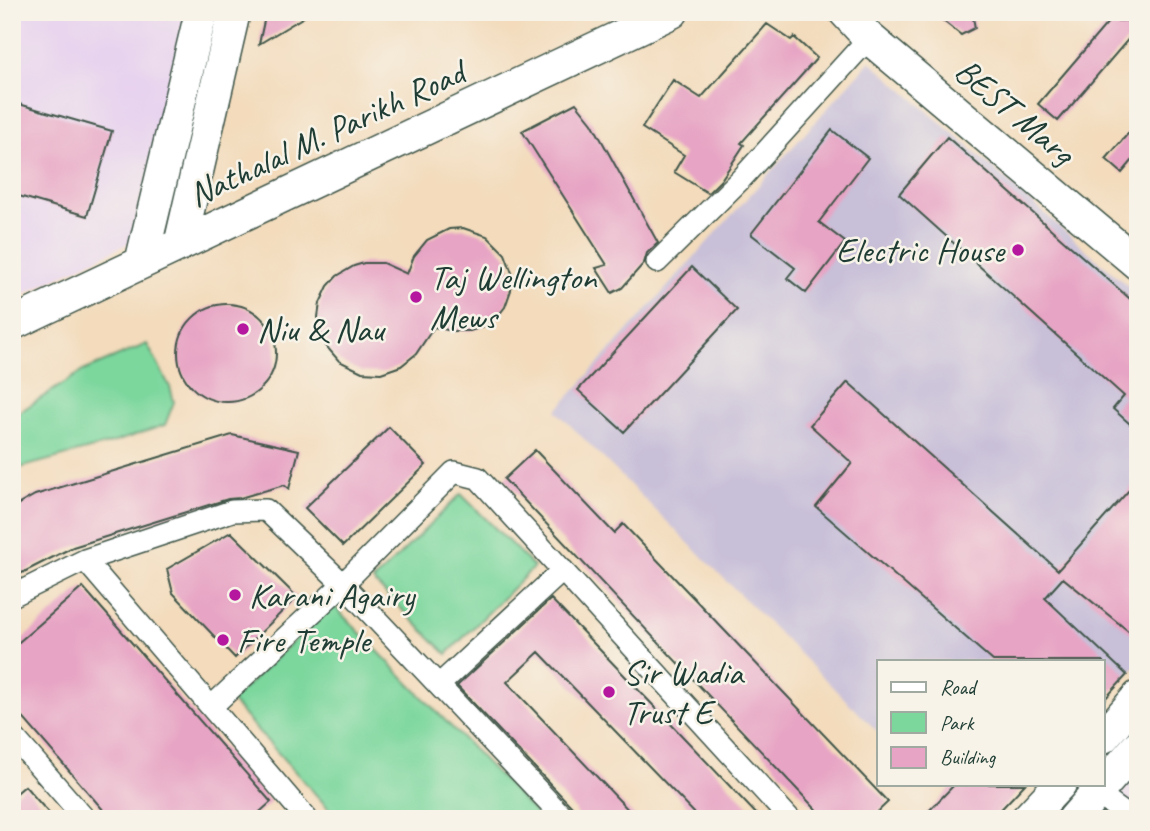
<svg xmlns="http://www.w3.org/2000/svg" width="1150" height="831" viewBox="0 0 1150 831" font-family="Caveat,sans-serif">
<rect width="100%" height="100%" fill="#f7f3e8"/>
<filter id="ink" filterUnits="userSpaceOnUse"><feTurbulence type="fractalNoise" baseFrequency=".0143" numOctaves="2"/><feDisplacementMap in="SourceGraphic" scale="14" xChannelSelector="R" yChannelSelector="G"/><feConvolveMatrix kernelMatrix="1 2 1 2 8 2 1 2 1" color-interpolation-filters="sRGB"/></filter>
<filter id="wash" filterUnits="userSpaceOnUse"><feTurbulence type="fractalNoise" baseFrequency=".00686" numOctaves="4" result="noise"/><feDisplacementMap in="SourceGraphic" scale="28" xChannelSelector="R" yChannelSelector="G"/><feGaussianBlur stdDeviation="1.57" result="paint"/><feColorMatrix in="noise" values="0 0 0 0 0 0 0 0 0 0 0 0 0 0 0 0 0 1.4 0 .05"/><feComposite in="paint" operator="in"/></filter>
<g filter="url(#wash)">
<rect width="100%" height="100%" fill="#f3dbbc"/>
<!-- built -->
<path fill="#e7d2ef" d="M12,12h180l-53,226 -127,62z
M1138,765v54h-46z"/>
<!-- industrial -->
<path fill="#c8bfd8" d="M870,61l268,234v369l-35,36v-39h-224v72l-323,-322z"/>
<!-- green -->
<path fill="#7cd79d" stroke="#4e8a68" stroke-width="2" d="M147,344l23,43 4,15 -9,23 -53,18 -100,27v-53l71,-46z
M461,494l73,73 -87,87 -74,-73z
M332,604l209,215h-203l-107,-118z"/>
<!-- water -->
<path fill="#48b5c4" stroke="#34797c" stroke-width="2" d="M209,324c2,7 -1,11 0,17 4,25 25,17 42,19l5,6c0,9 -3,13 -9,18 -40,34 -83,-28 -38,-60z"/>
<g id="blocks">
<!-- building -->
<path fill="#e7a4c4" d="M266,12h46l-53,32z
M932,12h40l3,16 -14,7z
M1138,20v8l-80,93 -20,-17 71,-83z
M767,24l24,16 3,-3 23,21 -76,85 3,2 -23,35 -13,13 -34,-21 10,-17 -42,-27 31,-48 28,18z
M12,102l100,29 -25,85 -75,-22z
M576,103l16,20 66,120 -11,10 -3,10 -22,25 -10,5 -16,-25 11,-3 -85,-134z
M1138,122v32l-16,19 -16,-14z
M832,130l36,28 -49,64 26,20 -39,51 -19,-15 8,-10 -44,-34z
M947,137l191,169v125l-25,-22 11,-13 -225,-202z
M463,228l24,8 18,18 7,19 -1,17 -6,17 -8,10 -15,10 -12,4h-18l-18,-4 -18,27 -15,12 -20,7 -19,-1 -23,-11 -13,-15 -5,-10 -3,-19 2,-14 8,-17 9,-10 17,-10 10,-3h19l24,11 7,-18 13,-16 22,-11z
M692,267l45,43 -113,122 -46,-42z
M178 353a49 49 0 1 1 98 0a49 49 0 1 1-98 0Z
M848,382l210,188 80,-90v159l-75,-61 -18,20 82,77 -24,26v-40h-110l-177,-154 36,-44 -42,-38z
M389,427l37,38 -83,81 -38,-38z
M232,435l67,15 -10,39 -5,-4 -44,13 -12,1 -155,48 -61,31v-70l23,-13z
M535,450l79,83 9,-9 265,278 -18,17h-45l-321,-340z
M231,532l66,65 -62,61 -62,-65 -6,-24z
M83,587l188,215 -19,17h-141l-99,-114v-57z
M551,599l98,102 112,118h-61l-161,-167 -32,30 130,137h-57l-5,-9 -118,-124z
M955,784h70l-33,35h-71z
M25,786l29,33h-42v-22z"/>
</g>
</g>
<g filter="url(#ink)">
<use href="#blocks" fill-opacity="0" stroke="#3f5548" stroke-width="2"/>
<g fill="none" stroke-linecap="round" stroke-linejoin="round">
<!-- street casing -->
<g stroke="#3f5548" stroke-width="24">
<path id="street" d="M657,262l84,-83 128,-141
M85,560l222,259
M12,596l73,-36 147,-49 34,-1 77,74 222,235
M439,685l124,-115
M211,707l132,-123 111,-112 24,6 312,341
M12,735l73,84
M1096,793l36,26"/>
</g>
<!-- secondary casing -->
<g stroke="#3f5548" stroke-width="35">
<path id="secondary" d="M845,12l24,26 269,226
M180,245l54,-233
M141,263l60,-251
M12,324l660,-312
M1103,737l35,-40
M1027,819l33,-35
M1074,819l64,-73"/>
</g>
<!-- street -->
<use href="#street" stroke="#fff" stroke-width="21"/>
<!-- secondary -->
<use href="#secondary" stroke="#fff" stroke-width="32"/>
</g>
</g>
<!-- markers -->
<g fill="#b5179e" stroke="#f7f3e8" stroke-width="2.5">
<circle cx="1018" cy="250" r="7"/>
<circle cx="416" cy="297" r="7"/>
<circle cx="243" cy="329" r="7"/>
<circle cx="235" cy="595" r="7"/>
<circle cx="223" cy="640" r="7"/>
<circle cx="609" cy="692" r="7"/>
</g>
<g text-anchor="middle" stroke-width="5" stroke-linejoin="round" paint-order="stroke">
<!-- street labels -->
<g font-size="35" fill="#1f3d34" stroke="#f7f3e8">
<text transform="translate(1015 111) rotate(40)" y="12">BEST Marg</text>
<text transform="translate(326 133) rotate(-25)" y="12">Nathalal M. Parikh Road</text>
</g>
<!-- poi labels -->
<g font-size="35" fill="#1f3d34" stroke="#f7f3e8" text-anchor="start">
<text x="1004" y="262" text-anchor="end">Electric House</text>
<text x="430" y="289">Taj Wellington<tspan x="430" dy="40">Mews</tspan></text>
<text x="257" y="341">Niu &amp; Nau</text>
<text x="249" y="607">Karani Agairy</text>
<text x="237" y="652">Fire Temple</text>
<text x="623" y="684">Sir Wadia<tspan x="623" dy="40">Trust E</tspan></text>
</g>
</g>
<!-- margin -->
<rect width="1150" height="831" fill="none" stroke="#f7f3e8" stroke-width="42"/>
<!-- legend -->
<rect x="877" y="660" width="228" height="126" fill="#f7f3e8" stroke="#a1aaa0" stroke-width="2"/>
<rect x="891" y="682" width="35" height="10" fill="#ffffff" stroke="#a1aaa0" stroke-width="2"/>
<text x="940" y="694" font-size="21" fill="#1f3d34">Road</text>
<rect x="891" y="712" width="35" height="21" fill="#7cd79d" stroke="#a1aaa0" stroke-width="2"/>
<text x="940" y="730" font-size="21" fill="#1f3d34">Park</text>
<rect x="891" y="747" width="35" height="21" fill="#e7a4c4" stroke="#a1aaa0" stroke-width="2"/>
<text x="940" y="764" font-size="21" fill="#1f3d34">Building</text>
</svg>
